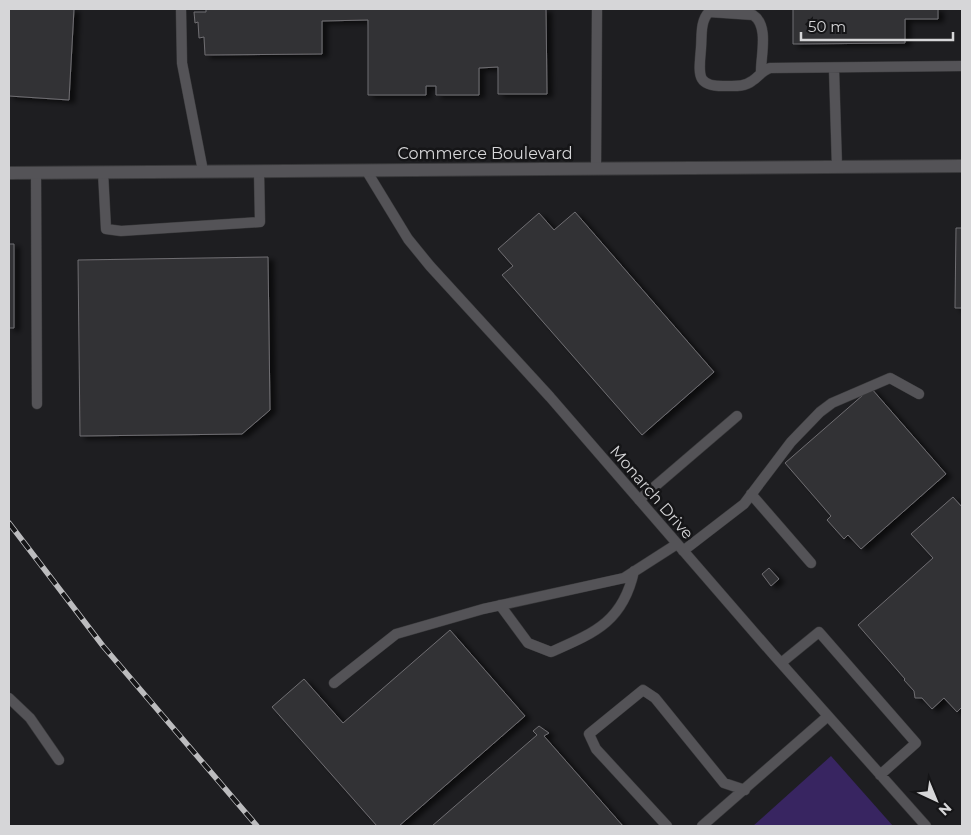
<svg xmlns="http://www.w3.org/2000/svg" width="971" height="835" viewBox="0 0 971 835" font-family="Montserrat,sans-serif">
<defs>
<filter id="shadow"><feDropShadow dx="5.5" dy="3" stdDeviation="2.5" flood-color="#0009"/></filter>
</defs>
<rect width="100%" height="100%" fill="#1e1e21"/>
<!-- green -->
<path fill="#382561" d="M831,756l62,70h-140z"/>
<!-- building -->
<path fill="#333235" stroke="#6f6e72" filter="url(#shadow)" d="M9,9h65l-5,91 -60,-4z
M206,9h340l1,85h-49v-27l-19,1v27h-43v-9h-10v9h-58v-75l-46,1v33l-117,1 -1,-18 -5,1 -1,-16 -3,1 -1,-11h12z
M793,9h145v10h-33v24l-112,1z
M575,212l139,160 -72,63 -140,-160 11,-9 -15,-17 41,-36 15,17z
M956,228h6v80h-7z
M9,244h5v84h-5z
M268,257l2,153 -28,24 -162,2 -2,-176z
M871,388l75,86 -85,75 -13,-14 -4,4 -17,-19 4,-4 -46,-53z
M953,497l9,10v200l-5,5 -13,-14 -12,11 -10,-11h-7l-1,-7 -10,-11 1,-1 -47,-54 75,-67 -22,-24z
M769,568l10,11 -8,7 -9,-12z
M450,630l75,86 -126,110h-22l-105,-119 32,-28 39,44z
M539,726l10,7 -5,3 79,90h-191l105,-91 -4,-4z"/>
<g fill="none" stroke-linecap="round" stroke-linejoin="round">
<!-- service casing -->
<g stroke="#39393b" stroke-width="11">
<path id="service" d="M181,9l1,54 21,108
M834,69l3,98
M761,71c0,-16 8,-46 -8,-56l-44,-3c-9,9 -7,24 -8,36 -2,26 -6,39 25,38 9,0 18,1 26,-5 7,-4 9,-10 18,-13l192,-2
M596,169l1,-160
M366,170l42,69 22,27 120,131 222,256 154,173
M103,172l3,57 15,2 139,-9 -1,-51
M36,173l1,231
M751,494l60,69
M639,500l98,-84
M683,551l61,-47 47,-62 29,-30 12,-9 58,-25 29,16
M500,605l28,38 23,9c43,-19 72,-30 83,-81
M781,663l38,-31 97,111 -36,32
M334,683l62,-49 87,-25 141,-31 53,-34
M9,698l21,20 29,42
M667,826l-71,-77 -7,-15 54,-44 12,8 69,85 21,7
M702,826l126,-110"/>
</g>
<!-- tertiary casing -->
<g stroke="#39393b" stroke-width="14">
<path id="tertiary" d="M9,173l953,-7"/>
</g>
<!-- service -->
<use href="#service" stroke="#545357" stroke-width="10"/>
<!-- tertiary -->
<use href="#tertiary" stroke="#545357" stroke-width="12"/>
<!-- rail casing -->
<g stroke="#bcbcbe" stroke-width="5.5">
<path id="rail" d="M9,523l94,123 154,180"/>
</g>
<!-- rail -->
<use href="#rail" stroke="#151517" stroke-width="4" stroke-dasharray="11" stroke-linecap="butt"/>
</g>
<g text-anchor="middle" stroke-width="5" stroke-linejoin="round" paint-order="stroke">
<!-- street labels -->
<g font-size="16" fill="#d6d6d8" stroke="#151517">
<text x="485" y="159">Commerce Boulevard</text>
<text transform="translate(652 492) rotate(49)" y="6">Monarch Drive</text>
</g>
</g>
<!-- border -->
<rect width="971" height="835" fill="none" stroke="#d6d6d8" stroke-width="20"/>
<!-- north arrow -->
<g transform="translate(936 800) rotate(136)" stroke="#151517" stroke-width="4" paint-order="stroke">
<path d="M0-4L9 19L0 12L-9 19Z" fill="#d6d6d8"/>
<text y="-8" font-size="14" font-weight="bold" text-anchor="middle" fill="#d6d6d8">N</text>
</g>
<!-- scale -->
<path d="M801 32v8h152v-8" fill="none" stroke="#d6d6d8" stroke-width="2.5"/>
<text x="808" y="32" font-size="15" fill="#d6d6d8" stroke="#151517" stroke-width="4" paint-order="stroke">50 m</text>
</svg>
